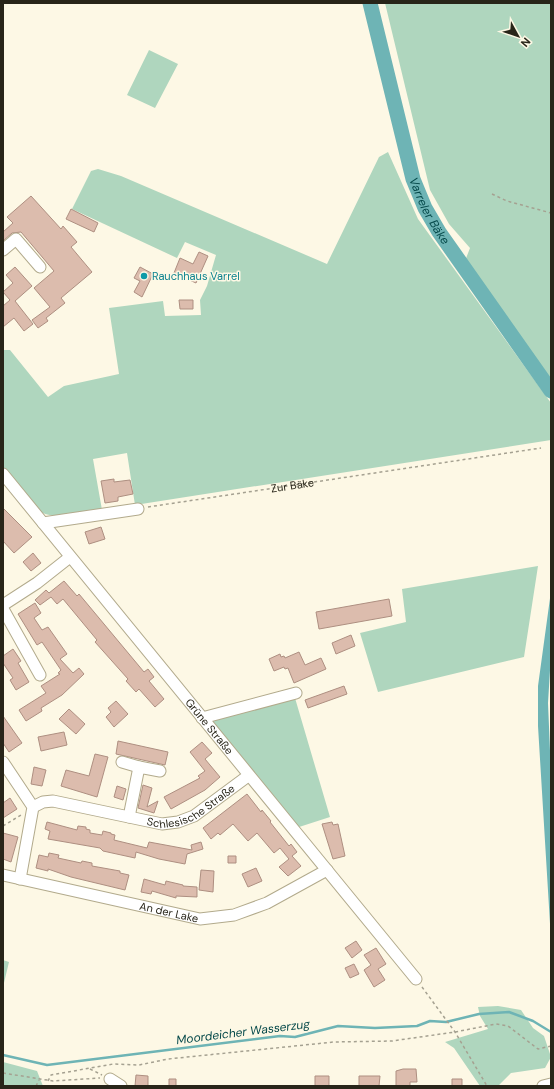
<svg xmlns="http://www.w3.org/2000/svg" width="554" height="1089" viewBox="0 0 554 1089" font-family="'DM Sans',sans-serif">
<rect width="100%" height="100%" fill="#fdf8e5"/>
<!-- green -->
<path fill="#afd6be" d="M385,3h166v382l-86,-124 5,-13 -21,-24 -19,-34z
M149,50l29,14 -23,44 -28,-13z
M388,152l30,67 133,184v37l-416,65 -8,-52 -34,6 9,51c-21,3 -46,12 -65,0l-34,-43v-117h7l38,47 16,-11 55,-12 -10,-66 54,-7 2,15 36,-1 -1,-15 7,-14 9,-31 -31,-13 -8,16 -105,-49 19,-38 7,-2 23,7 206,88 52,-107z
M538,566l-14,91 -146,35 -18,-59 46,-11 -4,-33z
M295,698l35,119 -34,11 -86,-107z
M3,960l6,2 -6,25z
M498,1006l23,4 12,18 11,8 7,21 -6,11 -34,5 -13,13h-18l-26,-38 -9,-6 43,-13 -8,-13 -2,-9z
M3,1062l34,9 6,15h-40z"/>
<!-- water -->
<path fill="#6eb4b5" d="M551,591v63l-3,49 3,71v166l-13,-214v-40z"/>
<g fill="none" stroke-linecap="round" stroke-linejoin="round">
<!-- stream -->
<path stroke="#6eb4b5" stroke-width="2.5" d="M3,1055l44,10 233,-29 15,1 43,-11 37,2 42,-2 13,-5 16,1 33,-8 30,-2 24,9 18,11"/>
<!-- river -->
<path stroke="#6eb4b5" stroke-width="15" id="s1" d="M370,3l43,176 12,29 14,24 112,159"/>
</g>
<!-- building -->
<path fill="#dcbcad" stroke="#ae8f81" d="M31,196l30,33 2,-3 14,16 -6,5 21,25 -31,26 4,5 -19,15 2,3 -10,7 -6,-8 18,-13 -16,-19 20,-17 -33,-39 -9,1 -9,8v-9l10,-9 -6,-6z
M71,209l27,14 -4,9 -28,-13z
M199,252l9,4 -12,27 -22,-10 6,-15 13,6z
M15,267l17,19 -17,15 18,23 -9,7 -10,-13 -11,9v-21l7,-6 -7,-8 10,-9 -7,-8z
M140,267l13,7 -11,23 -8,-5 6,-11 -6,-3z
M179,300h14v9h-13z
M114,479v3l16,-2 3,14 -15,3v4l-13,2 -4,-22z
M3,508l29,29 -18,16 -11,-12z
M101,527l4,12 -16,5 -4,-12z
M33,553l8,10 -10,8 -8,-9z
M64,581l13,15 2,-2 65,78 4,-3 6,8 -5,4 15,18 -9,8 -16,-18 -3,3 -10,-11 2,-2 -33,-37 2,-2 -34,-41 -6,5 -6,-7 -11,8 -5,-5 11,-10 3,3z
M389,599l3,17 -73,13 -3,-17z
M35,603l6,10 -7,5 8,12 6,-3 19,27 -7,5 13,14 6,-5 5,6 -22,21 -21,13 1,3 -16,10 -7,-11 27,-17 -5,-7 19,-12 -2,-1 3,-3 -19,-28 -5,3 -19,-31z
M351,635l4,11 -19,8 -4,-11z
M13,649l8,12 -3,2 11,19 -13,8 -6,-10 3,-2 -10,-15v-7z
M299,652l6,13 16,-7 5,11 -32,14 -6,-15 -3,1 -1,-2 -10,4 -5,-12 11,-5 1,3 3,-1 1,2z
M344,686l3,8 -39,14 -3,-8z
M116,701l12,13 -14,13 -8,-10 5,-5 -3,-4z
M69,709l16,15 -9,10 -17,-15z
M3,716l19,27 -13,9 -6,-9z
M64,732l3,13 -26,6 -3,-14z
M118,741l50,11 -3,13 -49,-11z
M202,742l10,11 -7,6 15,18 -15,13 -34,19 -7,-12 36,-19 -2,-2 7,-5 -15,-19z
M95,754l13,3 -11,40 -36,-11 5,-16 23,6z
M34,767l12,3 -4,16 -11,-2z
M143,785l9,3 -5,19 11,-6 -4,12 -16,-5z
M117,786l9,3 -3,11 -9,-3z
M247,794l14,18 1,-2 9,11 -1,1 19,24 2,-2 6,8 -5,4 9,10 -13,10 -9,-9 10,-8 -9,-11 -6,5 -17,-20 -9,8 -15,-17 -13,11 -2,-2 -7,6 -8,-11z
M10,798l7,11 -14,9v-15z
M47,822l30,8 1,-4 8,1v2l4,1v3l12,2 1,-4 8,2v1l4,1 -1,5 33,8 2,-6 43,8 -1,-5 10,-3 2,7 -16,5 -2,10 -26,-5 -23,-7 -1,6 -32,-7 -3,-3 -52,-9 2,-8 -5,-2z
M332,822l1,3 5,-1 7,32 -12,3 -11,-35z
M3,833l15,4 -7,25 -8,-3z
M49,853l10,2 -1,3 23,5 1,-2 10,2v3l28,5v2l9,2 -4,15 -54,-13 -23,-8v2l-12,-3 3,-13 9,2z
M228,856h8v7h-8z
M256,868l6,13 -14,6 -6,-13z
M201,870l13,1 -1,21 -14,-2z
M144,879l21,6 1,-4 17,4v1l14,1v10l-21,-1v2l-24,-7 -1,3 -10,-2z
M356,941l6,9 -10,8 -7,-10z
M376,948l10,16 -8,5 7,11 -11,7 -10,-17 7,-5 -7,-10z
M354,964l5,10 -9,4 -5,-10z
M403,1069h13l1,13h-7v4h-14v-15z
M136,1075l12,1v10h-13z
M315,1076h14v10h-14z
M359,1076h21l-1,10h-20z
M169,1079h7v7h-7z
M452,1079h10v7h-10z"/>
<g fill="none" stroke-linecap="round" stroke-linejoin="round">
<!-- minor casing -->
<g stroke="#b2aa8c" stroke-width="13">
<g id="minor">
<path d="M3,250l13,-11 24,28"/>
<path id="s3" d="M3,474l413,505"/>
<path d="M43,523l95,-14"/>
<path d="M3,605l34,-22 33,-26"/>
<path d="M3,609l37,66"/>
<path d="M202,718l94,-25"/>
<path d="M3,762l30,45 -13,72"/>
<path d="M122,762l17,5"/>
<path id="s4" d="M33,807l10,-5 10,-1 109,23 16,-2 16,-6 54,-40"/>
<path d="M129,817l10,-50 21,4"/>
<path id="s5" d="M3,875l197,44 34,-4 33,-12 60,-33"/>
<path d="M110,1079l11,7"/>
<path d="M543,1086l8,-2"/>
</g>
</g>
<!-- path -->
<g stroke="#a5a191" stroke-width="1.5" stroke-dasharray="3 3" stroke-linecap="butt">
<path d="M492,194l15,7 44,12"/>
<path id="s2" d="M148,507l393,-59"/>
<path d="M3,826l18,-11"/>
<path d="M422,987l33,45 32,54"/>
<path d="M90,1069l12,6"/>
<path d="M3,1073l50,8 47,-3"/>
<path d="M48,1081l3,-6 62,-11 26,1 29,-6 166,-17 58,-1 63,-9 41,-8 12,2 30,23 13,-3"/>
<path d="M36,1086l3,-6"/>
</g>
<!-- minor -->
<use href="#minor" stroke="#fff" stroke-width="11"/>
</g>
<!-- markers -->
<circle fill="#0f9aa8" stroke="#fdf8e5" stroke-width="1.5" cx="144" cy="276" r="4"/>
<g text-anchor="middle" stroke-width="3" stroke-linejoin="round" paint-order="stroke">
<!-- culture labels -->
<g font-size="11" fill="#0d838f" stroke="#fdf8e5" text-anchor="start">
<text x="152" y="280">Rauchhaus Varrel</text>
</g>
<!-- street labels -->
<g font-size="11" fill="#282519" stroke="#fdf8e5">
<text dy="4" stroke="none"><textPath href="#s2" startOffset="146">Zur Bäke</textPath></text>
<text dy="4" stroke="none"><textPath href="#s3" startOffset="326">Grüne Straße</textPath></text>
<text dy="4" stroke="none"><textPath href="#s4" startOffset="166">Schlesische Straße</textPath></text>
<text dy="4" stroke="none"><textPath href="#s5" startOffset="170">An der Lake</textPath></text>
</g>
<!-- water labels -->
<g font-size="12" font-style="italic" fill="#044849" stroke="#fdf8e5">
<text dy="4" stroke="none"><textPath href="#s1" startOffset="217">Varreler Bäke</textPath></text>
<text transform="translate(243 1032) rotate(-7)" y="4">Moordeicher Wasserzug</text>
</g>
</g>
<!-- border -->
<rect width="554" height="1089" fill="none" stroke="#282519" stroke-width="8"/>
<!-- north arrow -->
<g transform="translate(518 36) rotate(130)" stroke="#fdf8e5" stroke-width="3" paint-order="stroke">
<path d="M0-3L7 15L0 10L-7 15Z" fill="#282519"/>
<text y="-6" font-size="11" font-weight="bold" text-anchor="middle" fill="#282519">N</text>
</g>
</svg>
